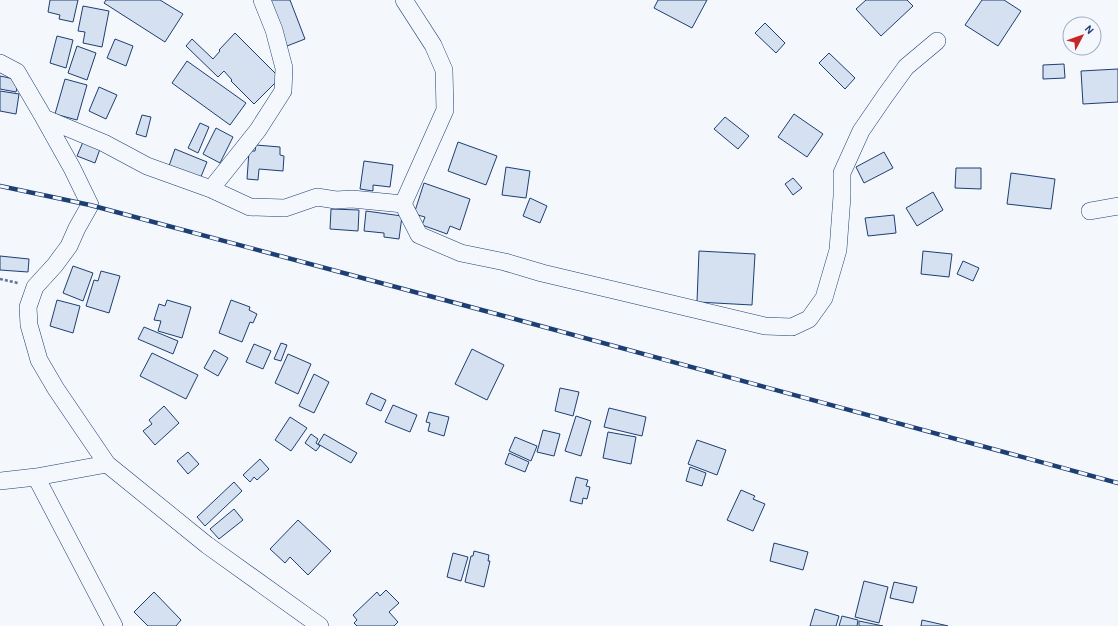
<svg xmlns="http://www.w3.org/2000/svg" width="1118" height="626" viewBox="0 0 1118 626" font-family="Karla,sans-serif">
<rect width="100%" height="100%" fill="#f4f7fb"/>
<!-- building -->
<path fill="#d5e0f0" stroke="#1d3f73" d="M50,0h28l-5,22 -14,-3 1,-4 -12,-3z
M106,0h54l23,14 -18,28 -61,-39z
M268,0h22l15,39 -18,7z
M658,0h49l-15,28 -38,-20z
M866,0h41l6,6 -32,30 -25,-27z
M982,0h22l17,11 -23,35 -33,-21z
M83,6l26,5 -7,36 -19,-4 2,-11 -7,-1z
M765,23l20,20 -9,10 -21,-20z
M235,33l45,45 -26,26 -23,-23 1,-1 -8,-9 -6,6 -32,-31 6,-7 21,20 7,-8 -1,-1z
M57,36l16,4 -7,28 -16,-5z
M115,39l18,7 -7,20 -19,-8z
M77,46l19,7 -9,27 -19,-7z
M829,53l26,25 -10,11 -26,-26z
M187,61l59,42 -16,22 -58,-42z
M1064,64l1,14 -22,1v-14z
M1118,69v33l-35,2 -2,-33z
M0,76l19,4 -3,12 -16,-3z
M65,79l22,6 -10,35 -22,-6z
M99,87l18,8 -11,24 -17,-8z
M0,91l19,3 -3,20 -16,-3z
M794,114l29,20 -16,23 -29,-20z
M142,115l9,2 -5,20 -10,-3z
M725,117l24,19 -11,13 -24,-20z
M200,123l9,4 -11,26 -10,-5z
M216,128l17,9 -13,26 -17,-9z
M83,142l17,7 -5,14 -18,-7z
M458,142l39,14 -11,29 -38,-14z
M256,145l24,2v8l4,1 -1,15 -24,-2 -1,11 -11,-1 2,-28h6z
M175,149l32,13 -7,17 -31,-13z
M884,152l9,16 -29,15 -8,-16z
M364,161l29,4 -3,22 -17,-2v6l-13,-2z
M506,167l24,4 -4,27 -24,-3z
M956,168h25v21l-26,-1z
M1011,173l44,6 -4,30 -44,-5z
M793,178l9,10 -9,7 -8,-11z
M424,183l46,16 -10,31 -10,-4 -3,8 -25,-9 3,-8 -11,-3z
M933,192l10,18 -26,16 -11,-18z
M530,198l17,8 -7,17 -17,-7z
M331,209l28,1 -1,21 -28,-2z
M366,211l36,5 -3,23 -15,-2v-4l-20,-2z
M894,215l2,18 -28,3 -3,-18z
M699,251l56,3 -3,51 -55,-3z
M923,251l29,3 -3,23 -28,-3z
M0,256l29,3 -1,13 -28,-2z
M963,261l16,7 -6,13 -16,-7z
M73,266l20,7 -10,28 -20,-8z
M101,271l19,5 -11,37 -23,-7 8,-26 4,1z
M57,300l23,6 -7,27 -23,-7z
M167,300l24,7 -9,31 -24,-7 3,-10 -7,-1 5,-16 6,2z
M231,300l19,7 -1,3 8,4 -4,9 -3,-1 -8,20 -23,-9z
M144,327l34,14 -5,13 -35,-15z
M281,343l6,2 -6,16 -7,-2z
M254,344l17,7 -8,18 -17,-7z
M472,349l32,16 -17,35 -32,-16z
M214,350l14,8 -10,18 -14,-8z
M152,353l46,22 -12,24 -46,-23z
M288,354l23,10 -13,30 -23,-11z
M314,374l15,8 -15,31 -15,-7z
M560,388l19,4 -6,24 -18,-5z
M371,393l15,7 -5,11 -15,-7z
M393,405l24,10 -7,17 -25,-10z
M164,406l15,17 -24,22 -12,-14 9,-7 -3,-4z
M609,408l37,9 -4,19 -38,-9z
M429,412l20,5 -5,19 -16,-5 2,-8 -4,-1z
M576,416l15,5 -10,35 -16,-5z
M290,417l17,11 -16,23 -16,-11z
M543,430l17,4 -6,22 -17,-4z
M608,432l28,5 -5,27 -28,-6z
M311,434l7,5 -2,4 4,3 -4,5 -11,-8z
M324,434l33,19 -6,10 -33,-19z
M515,437l22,9 -6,15 -22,-10z
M697,440l29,10 -9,25 -29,-11z
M188,452l11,12 -11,10 -11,-13z
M509,453l20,9 -4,10 -20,-8z
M260,459l9,10 -12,11 -3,-3 -4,5 -7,-7z
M690,467l16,6 -4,13 -16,-5z
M576,477l12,3 -2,6 4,1 -3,12 -4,-1 -1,6 -12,-3z
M234,482l8,9 -37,35 -8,-9z
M741,490l14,6 -2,3 12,5 -12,27 -26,-11z
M234,509l9,11 -24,19 -9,-10z
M298,520l33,31 -23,24 -18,-18 -5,6 -15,-14z
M774,543l34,9 -5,18 -33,-9z
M474,551l15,4 -1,6h2l-6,26 -19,-5 6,-26h2z
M453,553l15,4 -7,24 -14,-4z
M864,581l24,6 -9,36 -24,-6z
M894,582l23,5 -4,16 -23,-5z
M386,590l13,13 -10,9 9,10 -4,4h-37l-3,-3 3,-3 -4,-5 24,-23 3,4z
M154,592l27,28 -5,6h-28l-14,-14z
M815,609l24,7 -3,10h-26z
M842,616l16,4 -1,6h-18z
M922,620l22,5 4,1h-27z
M859,621l24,5h-24z"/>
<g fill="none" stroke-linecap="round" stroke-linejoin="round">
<!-- minor casing -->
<g stroke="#1d3f73" stroke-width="18">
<path id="minor" d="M0,63l17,9 27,46 60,25 43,23 64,23 39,18 35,1 32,-11 19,3 16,-1 51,5 42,-94 -1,-40 -11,-25 -29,-45
M44,118l28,50 18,37 -13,23 -8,18 -14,19 -20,22 -7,20 1,18 10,35 17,29 51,75 100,81 113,81
M211,189l47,-59 25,-39 1,-23 -10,-38 -12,-30
M403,204l16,31 42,18 44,9 37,11 223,53 27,1 17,-8 15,-21 14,-48 4,-54v-23l19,-42 24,-35 21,-29 31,-26
M1090,211l28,-5
M36,477l78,149
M0,481l36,-4 71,-13"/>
</g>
<!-- path -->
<path stroke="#5e769c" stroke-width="2.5" stroke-dasharray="3 2" stroke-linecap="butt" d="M0,279l18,4"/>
<!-- minor -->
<use href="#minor" stroke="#f4f7fb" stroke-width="17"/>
<!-- rail casing -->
<g stroke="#1d3f73" stroke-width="4.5">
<path id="rail" d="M0,186l90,19 388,104 640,174"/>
</g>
<!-- rail -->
<use href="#rail" stroke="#f4f7fb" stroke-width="3" stroke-dasharray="9" stroke-linecap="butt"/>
</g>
<!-- north arrow -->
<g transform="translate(1082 36) rotate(49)"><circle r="19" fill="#f4f7fb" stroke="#9eadc5"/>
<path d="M0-3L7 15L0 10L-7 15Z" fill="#c62828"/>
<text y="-6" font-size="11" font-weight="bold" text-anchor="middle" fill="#1d3f73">N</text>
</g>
</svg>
